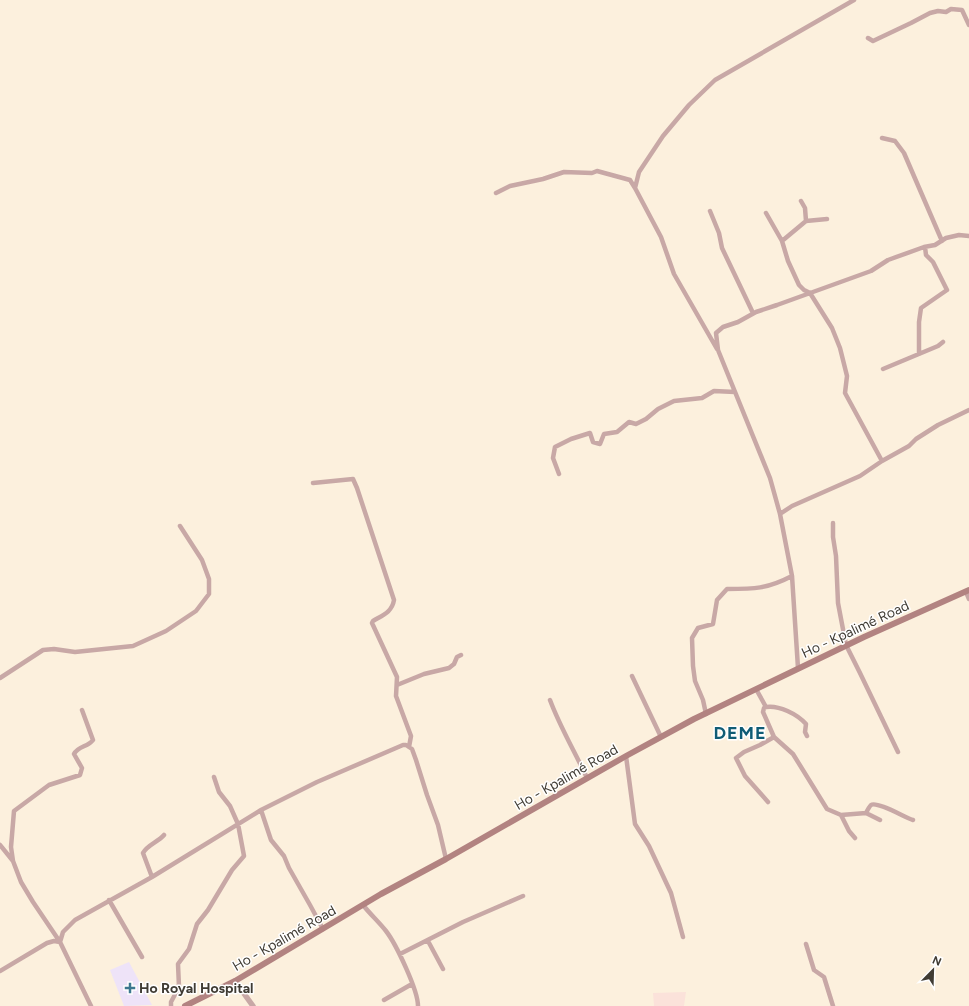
<svg xmlns="http://www.w3.org/2000/svg" width="969" height="1006" viewBox="0 0 969 1006" font-family="Figtree,sans-serif">
<rect width="100%" height="100%" fill="#fcf0dd"/>
<!-- education -->
<path fill="#fbe2da" d="M686,992l-2,14h-30l-1,-13z"/>
<!-- medical -->
<path fill="#eee3f8" d="M129,962l23,43 -28,1 -14,-36z"/>
<g fill="none" stroke-linecap="round" stroke-linejoin="round">
<!-- minor -->
<path stroke="#c8a8a6" stroke-width="4.5" d="M868,38l5,3 38,-18 19,-10 8,-2 8,1 5,-3 11,1 7,15
M882,138l13,3 9,12 38,88
M496,193l14,-7 33,-7 21,-7 28,1 5,-2 33,9 5,8
M801,201l4,7 1,13
M710,211l9,22 3,15 31,65
M766,213l16,28 6,20 11,24 5,5 6,3 22,35 8,20 7,28 -2,17 37,68
M782,241l24,-20 21,-2
M717,349l-43,-75 -13,-37 -26,-49 4,-16 24,-36 26,-31 26,-25 139,-80
M919,354v-32l2,-14 26,-18 -14,-28 -7,-7 -1,-8
M883,369l55,-23 5,-4
M559,474l-6,-16 2,-11 16,-8 19,-6 3,9 7,2 4,-10 13,-2 12,-10 7,2 10,-5 12,-10 16,-8 28,-3 12,-7 21,1
M313,483l40,-4 4,9 37,112c-2,12 -11,15 -21,21l-1,2 25,54 -1,19 15,40 -2,11
M780,514l12,-8 68,-30 22,-15 27,-15 7,-7 22,-14 31,-15
M833,523v14l3,19 2,47 8,42 14,28 38,79
M966,592l3,7
M798,668l-6,-92 -12,-62 -10,-36 -52,-128 -2,-17 7,-6 15,-5 18,-10 21,-7 94,-34 17,-11 36,-13 11,-2 11,-7 13,-3 10,1
M632,676l29,61
M0,678l43,-28 11,-1 21,3 58,-6 33,-15 30,-20 13,-17v-15l-7,-19 -22,-34
M397,685l27,-11 25,-6 5,-4 3,-7 4,-2
M756,689l10,18 -2,1 -1,4 11,25 19,17 34,55 14,6 8,16 6,7
M550,700c10,27 25,52 37,78
M766,707c13,-2 31,7 40,17l-1,8 2,4
M706,714l-3,-14 -8,-19 -2,-15 -1,-28 6,-10 15,-4 4,-24 10,-11c27,0 40,0 65,-13
M626,756l9,68 14,22 22,47 12,44
M768,802l-23,-26 -9,-18 8,-6 16,-7 14,-8
M261,810l10,30 13,16 5,12 21,37 13,24
M866,813c1,-2 3,-6 5,-8 6,-4 35,13 42,15
M841,815l25,-2 14,7
M0,845l13,16 8,21 12,20 27,40 31,64
M13,861l-2,-14 3,-36 35,-26 31,-10 2,-7 -8,-14c4,-8 14,-7 19,-14l-11,-30
M152,877l-9,-24c4,-8 15,-11 21,-18
M109,900l33,57
M363,905c7,9 16,17 23,26 10,13 32,59 32,75
M428,941l15,28
M60,942l3,-10 12,-12 77,-43 109,-67 56,-28 86,-37h3l6,4 4,11 11,35 11,30 8,34
M806,944l8,26 10,7 9,29
M400,954l63,-32 60,-26
M0,971l47,-28 7,-2 6,1
M384,1000l28,-16
M171,1006v-4l8,-15 -1,-23 11,-15 8,-25 11,-14 24,-40 12,-14 -6,-32 -8,-18 -11,-14 -5,-15"/>
<!-- tertiary -->
<path stroke="#c8a8a6" stroke-width="5.5" d="M235,981l18,25"/>
<!-- secondary -->
<path stroke="#b28381" stroke-width="6" d="M185,1006l50,-25 146,-87 65,-35 180,-103 68,-37 170,-82 105,-47"/>
</g>
<!-- markers -->
<path fill="#3c778f" stroke="#fff" stroke-width="1.5" d="M128 982h4v4h4v4h-4v4h-4v-4h-4v-4h4z"/>
<g text-anchor="middle" stroke-width="3" stroke-linejoin="round" paint-order="stroke">
<!-- street labels -->
<g font-size="14" fill="#403c34" stroke="#fff">
<text transform="translate(855 629) rotate(-25)" y="5">Ho - Kpalimé Road</text>
<text transform="translate(566 777) rotate(-30)" y="5">Ho - Kpalimé Road</text>
<text transform="translate(284 938) rotate(-30)" y="5">Ho - Kpalimé Road</text>
</g>
<!-- poi labels -->
<g font-size="14" font-weight="bold" fill="#403c34" stroke="#fff" text-anchor="start">
<text x="139" y="993">Ho Royal Hospital</text>
</g>
<!-- district labels -->
<g font-size="18" font-weight="bold" letter-spacing="1" fill="#105c75" stroke="#fff">
<text x="740" y="739">DEME</text>
</g>
</g>
<!-- north arrow -->
<g transform="translate(933 970) rotate(23)" stroke="#ffffff" stroke-width="3" paint-order="stroke">
<path d="M0-3L7 15L0 10L-7 15Z" fill="#403c34"/>
<text y="-6" font-size="11" font-weight="bold" text-anchor="middle" fill="#403c34">N</text>
</g>
</svg>
